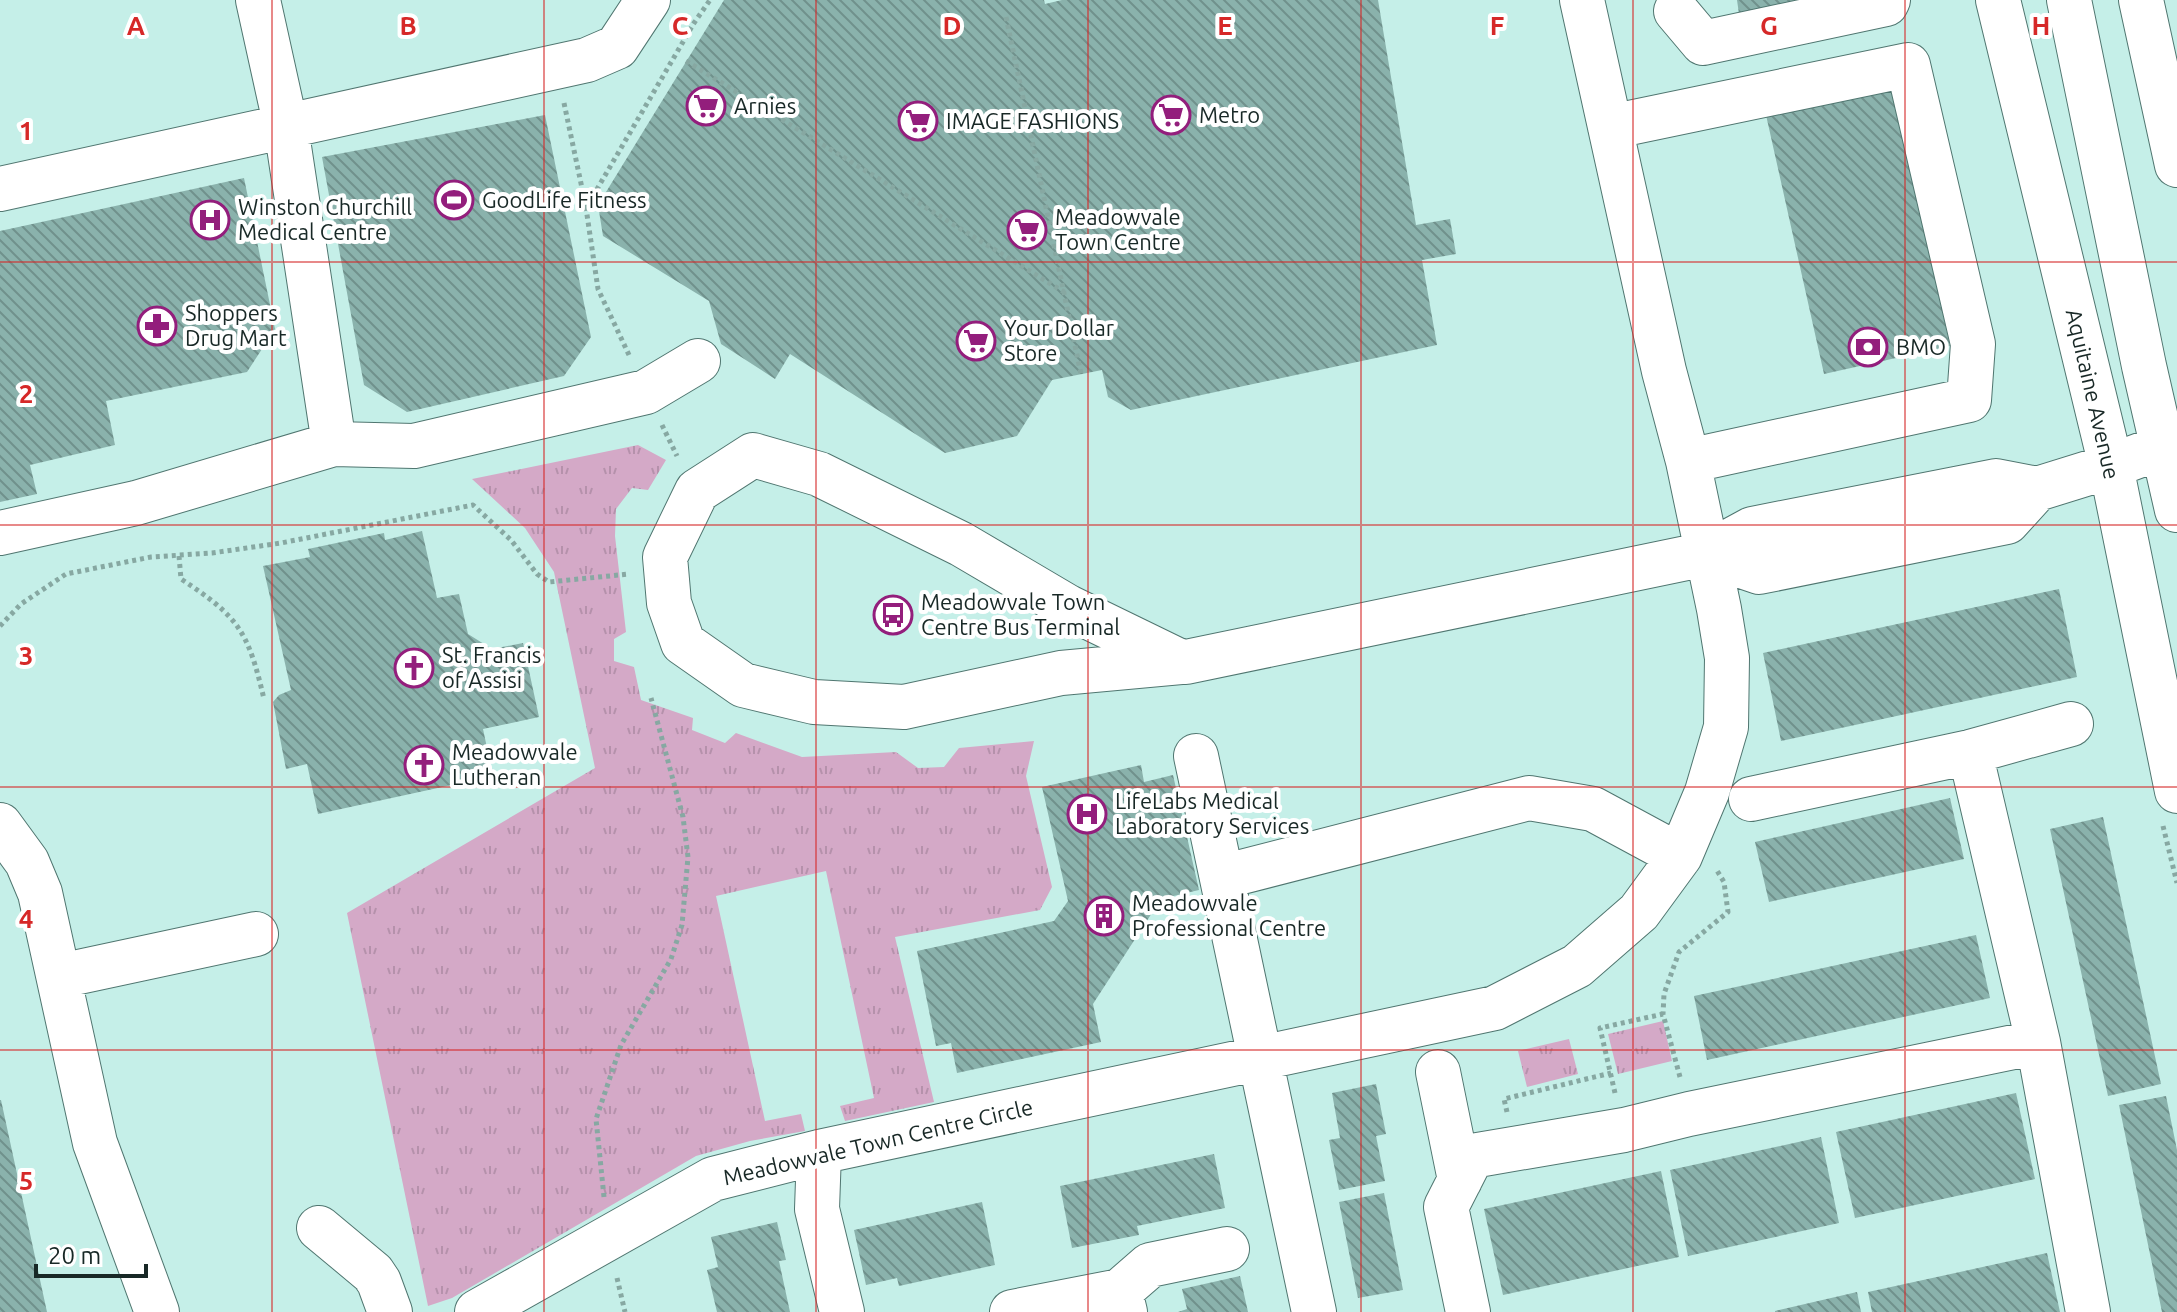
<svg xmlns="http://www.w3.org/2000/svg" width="2177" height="1312" viewBox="0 0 2177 1312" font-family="Ubuntu,sans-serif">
<defs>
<pattern id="grass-tufts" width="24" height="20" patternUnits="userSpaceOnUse" patternTransform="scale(2)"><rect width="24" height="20" fill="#d4a9c7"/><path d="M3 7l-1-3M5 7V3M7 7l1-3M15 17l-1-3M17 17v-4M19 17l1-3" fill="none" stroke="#b591ab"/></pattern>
<pattern id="building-back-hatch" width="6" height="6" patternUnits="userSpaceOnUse" patternTransform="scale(2)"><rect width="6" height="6" fill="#8ab2ac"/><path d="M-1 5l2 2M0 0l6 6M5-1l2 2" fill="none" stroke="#70918c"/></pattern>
</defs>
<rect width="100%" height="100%" fill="#c5efe8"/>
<!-- grass -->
<path fill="url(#grass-tufts)" d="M638,445l28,15 -18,30 -16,-2 -16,21 -1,27 11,96 -12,7v22l20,6 7,33 52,18 -1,12 33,13 11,-10 66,24 94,-5 22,16 26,-1 15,-19 75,-7 -8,35 26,111 -12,23 -145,27 39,165 -89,19 -5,-15 34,-8 -48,-227 -110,25 49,225 36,-7 4,17 -55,10 -54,15 -244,142 -24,8 -81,-393 248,-145 -41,-196 -29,-44 -53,-49z
M1663,1021l9,40 -54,13 -10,-40z
M1569,1039l9,35 -51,13 -9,-36z"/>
<!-- building -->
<path fill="url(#building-back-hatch)" d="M724,0h320l1,4 17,-4h316l38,225 34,-6 6,35 -34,6 15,85 -306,65 -23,-13 -6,-27 -50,10 -35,56 -72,17 -155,-99 -15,25 -54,-35 -12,-43 -106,-65 -5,-31z
M1737,0h87l-85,14z
M1893,87l57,259 -126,28 -58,-259z
M545,115l46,222 -27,39 -157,36 -43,-27 -42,-228z
M244,178l31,151 -28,43 -141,29 9,44 -85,20 7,29 -37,8v-271z
M422,531l15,67 22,-4 9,40 24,15 31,-6 16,74 -56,12 10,47 -175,38 -11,-50 -21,5 -13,-67 6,-7 12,-5 -28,-124 47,-9 -2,-8 76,-16 1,7z
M2059,589l18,88 -296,64 -18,-88z
M1141,765l3,17 29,-7 26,115 -38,9 -68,105 8,38 -144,31 -6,-30 -15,3 -19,-95 137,-30 14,-20 -26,-114z
M1950,798l14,61 -195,43 -14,-60z
M2103,817l58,267 -53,12 -58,-267z
M1976,935l14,63 -283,62 -13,-64z
M1376,1084l10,50 -10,2 9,45 -46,9 -10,-50 11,-2 -8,-45z
M2016,1093l19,86 -180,39 -19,-86z
M2166,1096l11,54v162h-15l-43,-207z
M0,1100h1l46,212h-47z
M1821,1137l18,86 -151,33 -18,-86z
M1214,1154l11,54 -88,18 2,9 -67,13 -12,-62z
M1661,1171l18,86 -176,38 -19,-86z
M1384,1193l19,97 -45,8 -19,-96z
M982,1202l13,63 -96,21 -2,-8 -31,7 -12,-55z
M777,1222l9,38 -7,1 11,51h-73l-10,-42 11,-3 -7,-30z
M2047,1253l13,59h-188l-4,-20z
M1240,1276l8,36h-70l9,-3 -5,-20z
M1857,1292l4,20h-86v-1z"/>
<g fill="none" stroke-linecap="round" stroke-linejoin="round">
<!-- minor casing -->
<g stroke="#507670" stroke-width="46">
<path id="minor" d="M1998,0l113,466 66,325
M2069,0l75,366 33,144
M2141,0l36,165
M1676,11l27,32 183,-39 2,-4
M1610,127l298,-62 65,279 -4,56 -281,61
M0,189l587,-129 30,-13 31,-47
M334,444l80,2 232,-54 52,-31
M0,533l136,-30 198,-59 -48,-317 -28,-127
M1706,554l53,18 248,-50 30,-33
M1181,662l-113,-55 -107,-63 -142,-70 -66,-19 -56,36 -32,66 4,46 14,40 60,42 71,17 90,5 157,-34 120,-11h5l520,-108 46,-25 244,-48 41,8 74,-23 51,-19
M1970,752l68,290 50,270
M1196,756l118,556
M1751,799l219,-47 101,-28
M0,825l27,37 13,31 55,250 62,169
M1222,877l307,-79 64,11 87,47
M60,976l196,-42
M1438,1072l22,108
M819,1152l-2,57 25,103
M319,1228l54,45 6,9 11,30
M1120,1291l30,-26 77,-16
M477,1312l236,-133 106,-27 676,-144 82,-42 62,-54 41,-56 27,-64 19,-65 1,-69 -8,-49 -31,-148 -24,-90 -82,-371
M1012,1312l108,-21 5,21
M1468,1312l-22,-105 26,-51 152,-26 65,-16 349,-72"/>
</g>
<!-- path -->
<path stroke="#87a8a2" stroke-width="5" stroke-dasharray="4 4" stroke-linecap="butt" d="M1006,17l75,357
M686,61l378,231
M564,103l22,104
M629,355l-31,-66 -12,-81 108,-185 16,-23
M662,425l15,31
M179,556l2,23c58,38 67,52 83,120
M0,626l21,-22 45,-30 85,-17 61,-4 69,-10 192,-38 38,35 26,34 12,8 80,-8
M2163,826l14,57
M1680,1077l-17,-63 1,-20 15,-42 49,-40 -4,-30 -8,-13
M1615,1093l-15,-65 63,-14
M1507,1112l-3,-13 107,-26
M604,1197l-8,-78 25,-74 50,-86 11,-34 6,-68 -5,-40 -32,-119
M617,1278l8,34"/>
<!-- minor -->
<use href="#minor" stroke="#fff" stroke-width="44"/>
</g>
<!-- grid -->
<path fill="none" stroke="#d62828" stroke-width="2" stroke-opacity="0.55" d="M272,0v1312M544,0v1312M816,0v1312M1088,0v1312M1361,0v1312M1633,0v1312M1905,0v1312M0,262h2177M0,525h2177M0,787h2177M0,1050h2177"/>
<!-- icons -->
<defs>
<g id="supermarket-ring" transform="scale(2)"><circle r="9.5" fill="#fff" stroke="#931e7c" stroke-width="1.5"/><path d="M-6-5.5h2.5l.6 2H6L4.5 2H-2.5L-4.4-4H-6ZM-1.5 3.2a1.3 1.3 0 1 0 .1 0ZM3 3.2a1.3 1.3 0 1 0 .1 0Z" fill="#931e7c"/></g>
<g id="stadium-ring" transform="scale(2)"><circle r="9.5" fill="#fff" stroke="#931e7c" stroke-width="1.5"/><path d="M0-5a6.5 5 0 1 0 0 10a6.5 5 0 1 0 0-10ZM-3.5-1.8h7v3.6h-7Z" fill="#931e7c"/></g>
<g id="hospital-ring" transform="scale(2)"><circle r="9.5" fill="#fff" stroke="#931e7c" stroke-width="1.5"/><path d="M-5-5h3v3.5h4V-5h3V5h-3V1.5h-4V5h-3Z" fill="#931e7c"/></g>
<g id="pharmacy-ring" transform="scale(2)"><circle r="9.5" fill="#fff" stroke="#931e7c" stroke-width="1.5"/><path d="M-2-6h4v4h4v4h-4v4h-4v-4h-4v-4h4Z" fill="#931e7c"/></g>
<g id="bank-ring" transform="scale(2)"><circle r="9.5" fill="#fff" stroke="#931e7c" stroke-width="1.5"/><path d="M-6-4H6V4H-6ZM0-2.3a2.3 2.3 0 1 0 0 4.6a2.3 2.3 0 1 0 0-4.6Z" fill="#931e7c"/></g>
<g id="bus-ring" transform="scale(2)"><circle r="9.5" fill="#fff" stroke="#931e7c" stroke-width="1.5"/><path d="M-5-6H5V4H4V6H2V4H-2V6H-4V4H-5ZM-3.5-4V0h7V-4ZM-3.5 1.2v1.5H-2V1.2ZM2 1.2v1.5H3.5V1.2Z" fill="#931e7c"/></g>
<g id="church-ring" transform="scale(2)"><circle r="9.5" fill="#fff" stroke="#931e7c" stroke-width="1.5"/><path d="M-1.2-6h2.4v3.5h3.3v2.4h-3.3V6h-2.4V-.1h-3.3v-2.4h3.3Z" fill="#931e7c"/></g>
<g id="building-ring" transform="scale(2)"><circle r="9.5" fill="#fff" stroke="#931e7c" stroke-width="1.5"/><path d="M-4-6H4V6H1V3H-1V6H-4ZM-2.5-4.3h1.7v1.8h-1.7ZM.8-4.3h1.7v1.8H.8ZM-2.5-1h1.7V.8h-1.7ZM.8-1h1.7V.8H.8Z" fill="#931e7c"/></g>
</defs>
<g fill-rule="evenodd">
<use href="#supermarket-ring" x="706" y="106"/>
<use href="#supermarket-ring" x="1171" y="115"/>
<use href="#supermarket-ring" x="918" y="121"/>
<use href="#stadium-ring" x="454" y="200"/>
<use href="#hospital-ring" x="210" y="220"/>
<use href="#supermarket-ring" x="1027" y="230"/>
<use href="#pharmacy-ring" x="157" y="326"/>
<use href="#supermarket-ring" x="976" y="341"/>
<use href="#bank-ring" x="1868" y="347"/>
<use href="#bus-ring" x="893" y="615"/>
<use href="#church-ring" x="414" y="668"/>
<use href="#church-ring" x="424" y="765"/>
<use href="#hospital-ring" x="1087" y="814"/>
<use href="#building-ring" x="1104" y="916"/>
</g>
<g text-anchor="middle" stroke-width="8" stroke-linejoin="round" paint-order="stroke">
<!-- poi labels -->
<g font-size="22" fill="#182826" stroke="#fff" text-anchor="start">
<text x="734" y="114">Arnies</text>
<text x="1199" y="123">Metro</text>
<text x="946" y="129">IMAGE FASHIONS</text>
<text x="482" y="208">GoodLife Fitness</text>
<text x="238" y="215">Winston Churchill<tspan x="238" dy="25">Medical Centre</tspan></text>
<text x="1055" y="225">Meadowvale<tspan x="1055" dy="25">Town Centre</tspan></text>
<text x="185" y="321">Shoppers<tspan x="185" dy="25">Drug Mart</tspan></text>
<text x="1004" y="336">Your Dollar<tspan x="1004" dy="25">Store</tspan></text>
<text x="1896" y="355">BMO</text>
<text x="921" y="610">Meadowvale Town<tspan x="921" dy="25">Centre Bus Terminal</tspan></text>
<text x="442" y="663">St. Francis<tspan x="442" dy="25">of Assisi</tspan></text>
<text x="452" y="760">Meadowvale<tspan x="452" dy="25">Lutheran</tspan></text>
<text x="1115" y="809">LifeLabs Medical<tspan x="1115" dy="25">Laboratory Services</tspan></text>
<text x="1132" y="911">Meadowvale<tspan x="1132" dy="25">Professional Centre</tspan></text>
</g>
<!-- street labels -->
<g font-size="22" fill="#182826" stroke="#fff">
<text transform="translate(2093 394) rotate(77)" y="8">Aquitaine Avenue</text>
<text transform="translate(878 1142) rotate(-13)" y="8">Meadowvale Town Centre Circle</text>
</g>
</g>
<g font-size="26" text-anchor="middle" font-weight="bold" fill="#d62828" stroke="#fff" stroke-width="8" stroke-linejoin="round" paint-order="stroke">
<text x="136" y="35">A</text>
<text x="408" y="35">B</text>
<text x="680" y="35">C</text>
<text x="952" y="35">D</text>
<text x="1225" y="35">E</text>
<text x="1497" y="35">F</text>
<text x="1769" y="35">G</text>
<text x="2041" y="35">H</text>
<text x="26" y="140">1</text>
<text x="26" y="403">2</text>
<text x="26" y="665">3</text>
<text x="26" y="928">4</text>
<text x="26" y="1190">5</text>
</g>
<!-- scale -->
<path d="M36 1264v12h110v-12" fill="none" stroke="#182826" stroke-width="4"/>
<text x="48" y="1264" font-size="24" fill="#182826" stroke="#ffffff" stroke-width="6" paint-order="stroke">20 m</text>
</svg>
